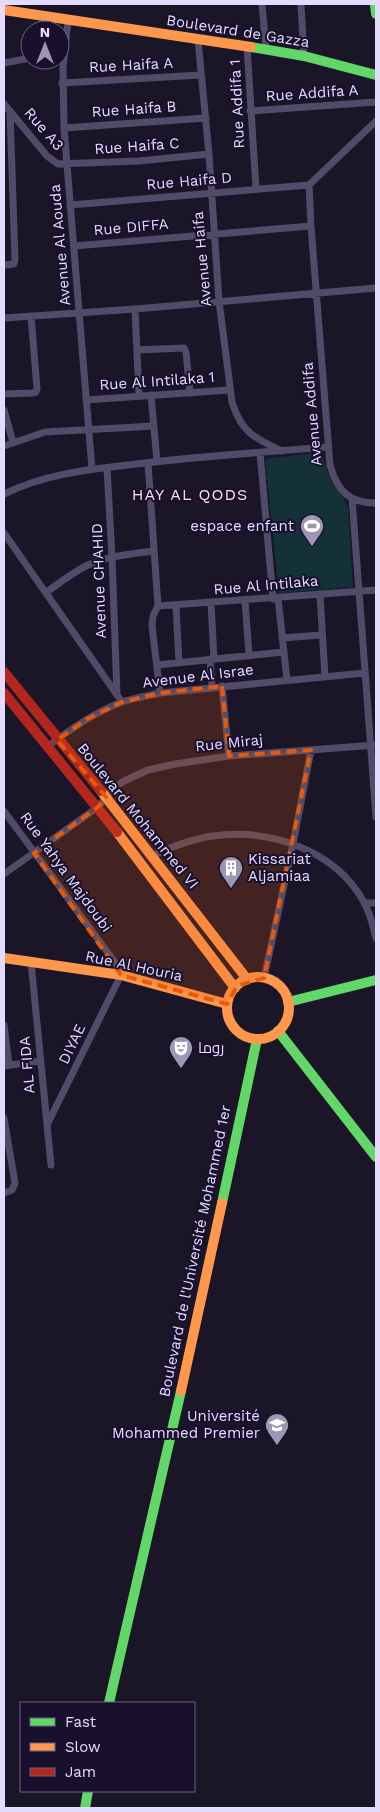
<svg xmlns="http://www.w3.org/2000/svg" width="380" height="1812" viewBox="0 0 380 1812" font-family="'Work Sans',Cairo,sans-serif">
<rect width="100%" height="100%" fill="#1b1627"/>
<!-- green -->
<path fill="#133136" d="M321,452l10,30 13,17 4,8 5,80 -74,6 -14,-134z"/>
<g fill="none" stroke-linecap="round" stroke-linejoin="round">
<!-- street -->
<path stroke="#504b68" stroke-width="7" d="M262,4l4,45
M301,6l3,50
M68,20l-5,48 1,60 28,341
M198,40l11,114 10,147 13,101c9,30 22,36 50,49
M247,46l9,143
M4,63l26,-5
M62,83l139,-8
M4,104l43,52 11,8 81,-3 70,-7
M250,111l126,-9
M376,121l-67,64 2,41 19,239c7,26 19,38 46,38
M64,128l142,-10
M70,205l239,-20
M74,246l237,-20
M4,265l10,-1 1,-4 -5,-149
M135,309l4,87
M4,318l131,-9 241,-21
M137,350l47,-2 2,4 4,41
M4,394l28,-1 4,-1 1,-3 -6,-73
M151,395l6,66
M86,400l143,-10
M4,410l9,32
M4,446l41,-14 109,-6
M260,453l13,146
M148,463l10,143 -5,10 -1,10 8,67
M107,468l5,89 5,137
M4,494c45,-22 91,-25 141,-31 60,-7 121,-11 182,-16
M352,498l24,319
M4,533l118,169
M47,592c12,-9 25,-19 39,-26 21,-10 45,-12 68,-15
M320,594l5,83
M278,598l9,82
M245,601l4,54
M211,603l3,56
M158,606l218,-16
M176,606l3,56
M282,638l39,-3
M210,659l2,28
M157,665l127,-13
M222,686l7,70
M48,746c23,-17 47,-34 74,-44 12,-4 25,-6 38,-9l205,-20
M4,811l112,153 5,11 -74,150
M152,856c19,-9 39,-17 61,-20 57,-8 122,14 151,66 6,11 9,24 12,36
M4,874l94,-67 15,-18 11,-8 24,-11 27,-6 54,-8 147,-11
M364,903h12
M31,962l20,203
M264,978l29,-134 18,-94
M4,1025l5,40
M4,1066l36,-5
M4,1118l11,65 -3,7 -8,3"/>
<!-- fast -->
<path stroke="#63d668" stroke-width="10" d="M375,4l1,10
M251,47l53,9 72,19
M288,1002l88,-22
M278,1031l98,126
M222,1203l35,-164
M109,1703l72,-312
M85,1808l3,-17"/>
<!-- slow -->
<path stroke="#ff974d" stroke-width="10" d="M4,10l247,37
M101,791l146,188
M117,832l118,156
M4,958l117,17 106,29
M227 1008a31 31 0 1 1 62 0a31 31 0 1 1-62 0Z
M181,1391l41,-188"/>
<!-- jam -->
<path stroke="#b3261e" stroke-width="10" d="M4,672l97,119
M4,693l113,139"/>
</g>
<!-- marked area -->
<path fill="#e8590c" fill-opacity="0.2" stroke="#e8590c" stroke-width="4" stroke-dasharray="10 6" stroke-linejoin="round" d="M222,686l7,70 82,-6 -47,228 -27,8 -10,18 -106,-29 -87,-122 64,-46 8,-10 -49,-57 30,-21 35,-17 38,-9z"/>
<!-- icons -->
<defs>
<g id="stadium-pin" transform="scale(1.25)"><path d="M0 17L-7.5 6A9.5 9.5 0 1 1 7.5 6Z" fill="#9e97b3" stroke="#18102d"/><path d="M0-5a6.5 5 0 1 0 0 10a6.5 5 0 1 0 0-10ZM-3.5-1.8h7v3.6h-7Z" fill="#fff"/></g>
<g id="building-pin" transform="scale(1.25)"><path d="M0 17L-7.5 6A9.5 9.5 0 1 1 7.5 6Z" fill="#9e97b3" stroke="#18102d"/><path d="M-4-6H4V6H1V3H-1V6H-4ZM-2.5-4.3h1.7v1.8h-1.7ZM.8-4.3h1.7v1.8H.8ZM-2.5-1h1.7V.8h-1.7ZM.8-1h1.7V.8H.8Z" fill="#fff"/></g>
<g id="theatre-pin" transform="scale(1.25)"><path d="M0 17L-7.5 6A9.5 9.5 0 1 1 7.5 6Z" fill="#9e97b3" stroke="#18102d"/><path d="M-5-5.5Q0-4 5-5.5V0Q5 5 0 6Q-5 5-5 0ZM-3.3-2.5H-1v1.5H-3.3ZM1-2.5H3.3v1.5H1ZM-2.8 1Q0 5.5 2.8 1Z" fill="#fff"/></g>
<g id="university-pin" transform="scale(1.25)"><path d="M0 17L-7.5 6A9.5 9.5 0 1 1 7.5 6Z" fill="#9e97b3" stroke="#18102d"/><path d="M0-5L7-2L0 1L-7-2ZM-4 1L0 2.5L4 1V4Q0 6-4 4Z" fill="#fff"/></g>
</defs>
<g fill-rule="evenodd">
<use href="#stadium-pin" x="312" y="526"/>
<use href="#building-pin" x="231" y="868"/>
<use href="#theatre-pin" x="181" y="1048"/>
<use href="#university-pin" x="277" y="1425"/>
</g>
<g text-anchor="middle" stroke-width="4" stroke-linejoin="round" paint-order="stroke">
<!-- street labels -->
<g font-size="15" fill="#e4dcff" stroke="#18102d">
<text transform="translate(238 31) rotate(9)" y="5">Boulevard de Gazza</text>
<text transform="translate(131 65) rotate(-3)" y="5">Rue Haifa A</text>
<text transform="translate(312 93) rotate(-4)" y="5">Rue Addifa A</text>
<text transform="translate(237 104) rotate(-93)" y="5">Rue Addifa 1</text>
<text transform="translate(134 109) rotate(-4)" y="5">Rue Haifa B</text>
<text transform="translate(44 129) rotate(49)" y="5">Rue A3</text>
<text transform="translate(137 146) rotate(-4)" y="5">Rue Haifa C</text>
<text transform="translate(189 181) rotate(-5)" y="5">Rue Haifa D</text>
<text transform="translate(131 227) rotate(-5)" y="5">Rue DIFFA</text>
<text transform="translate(60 245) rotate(-95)" y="5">Avenue Al Aouda</text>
<text transform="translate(202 259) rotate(-95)" y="5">Avenue Haifa</text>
<text transform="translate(157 381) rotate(-4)" y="5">Rue Al Intilaka 1</text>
<text transform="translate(312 414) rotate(-95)" y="5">Avenue Addifa</text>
<text transform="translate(99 581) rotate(-92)" y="5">Avenue CHAHID</text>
<text transform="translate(266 585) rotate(-5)" y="5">Rue Al Intilaka</text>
<text transform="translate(198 676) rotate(-7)" y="5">Avenue Al Israe</text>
<text transform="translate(229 743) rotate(-6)" y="5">Rue Miraj</text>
<text transform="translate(138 816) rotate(51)" y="5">Boulevard Mohammed VI</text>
<text transform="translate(66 872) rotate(54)" y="5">Rue Yahya Majdoubi</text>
<text transform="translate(134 966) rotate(12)" y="5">Rue Al Houria</text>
<text transform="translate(72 1044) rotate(-64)" y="5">DIYAE</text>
<text transform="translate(27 1065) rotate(-95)" y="5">AL FIDA</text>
<text transform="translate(195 1251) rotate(-78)" y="5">Boulevard de l'Université Mohammed 1er</text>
</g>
<!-- poi labels -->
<g font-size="15" fill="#e4dcff" stroke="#18102d" text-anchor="end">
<text x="294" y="531">espace enfant</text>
<text x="248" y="864" text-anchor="start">Kissariat<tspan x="248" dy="17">Aljamiaa</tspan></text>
<text x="198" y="1053" text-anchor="start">روما</text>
<text x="260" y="1421">Université<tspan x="260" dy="17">Mohammed Premier</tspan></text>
</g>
<!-- neighbourhood labels -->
<g font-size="16" letter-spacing="1" fill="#ffdeef" stroke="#18102d">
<text x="190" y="500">HAY AL QODS</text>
</g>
</g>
<!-- border -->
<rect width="380" height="1812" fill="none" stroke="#e4dcff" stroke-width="10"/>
<!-- legend -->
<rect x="20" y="1702" width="175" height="90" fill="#18102d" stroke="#6a6281"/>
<rect x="30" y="1718" width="25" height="8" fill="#63d668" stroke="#6a6281"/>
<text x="65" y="1727" font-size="15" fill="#e4dcff">Fast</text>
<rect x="30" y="1743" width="25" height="8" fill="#ff974d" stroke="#6a6281"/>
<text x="65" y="1752" font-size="15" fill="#e4dcff">Slow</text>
<rect x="30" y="1768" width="25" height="8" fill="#b3261e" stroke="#6a6281"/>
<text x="65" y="1777" font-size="15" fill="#e4dcff">Jam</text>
<!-- north arrow -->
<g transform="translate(45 45)"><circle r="24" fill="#18102d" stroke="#6a6281"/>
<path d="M0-4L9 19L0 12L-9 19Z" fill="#9e97b3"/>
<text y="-8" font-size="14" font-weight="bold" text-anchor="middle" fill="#e4dcff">N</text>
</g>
</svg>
